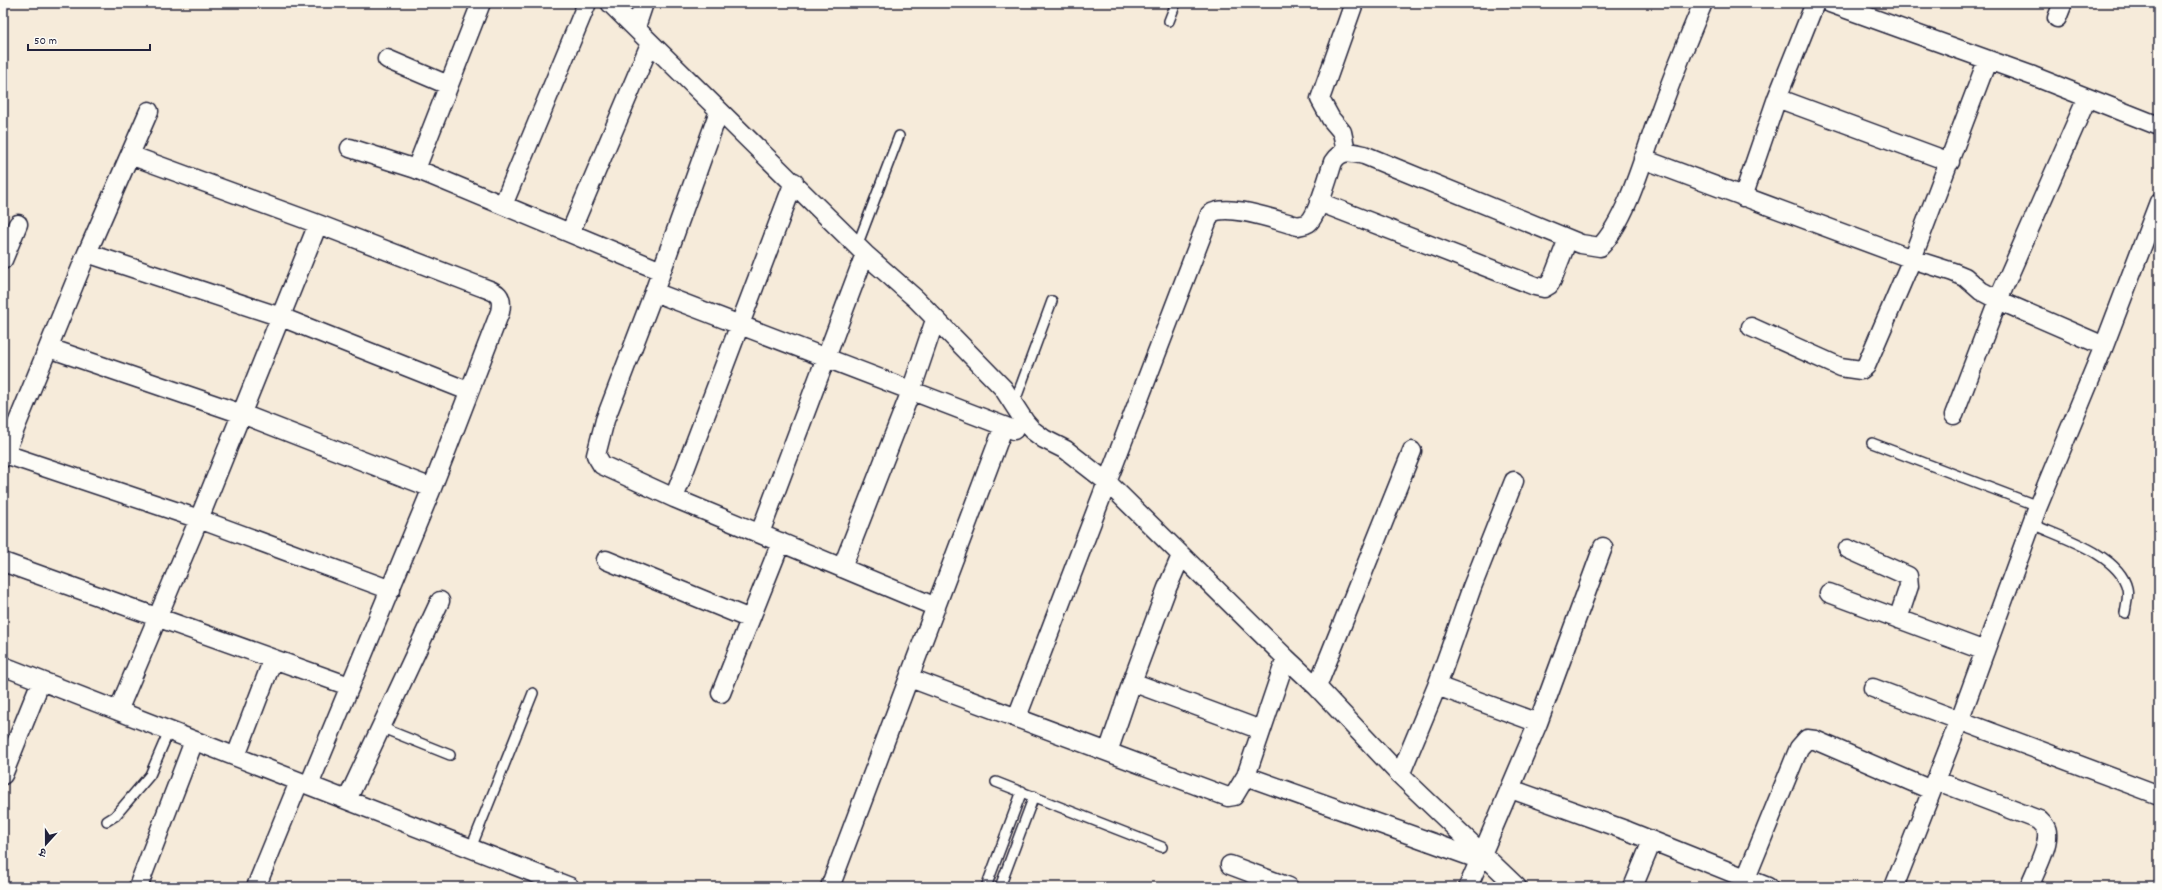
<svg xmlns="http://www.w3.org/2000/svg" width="2162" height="890" viewBox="0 0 2162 890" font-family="Dekko,'Playpen Sans Deva',sans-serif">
<rect width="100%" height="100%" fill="#f6ebda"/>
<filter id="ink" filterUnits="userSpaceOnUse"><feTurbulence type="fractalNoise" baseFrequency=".025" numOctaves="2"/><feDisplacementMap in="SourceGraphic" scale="8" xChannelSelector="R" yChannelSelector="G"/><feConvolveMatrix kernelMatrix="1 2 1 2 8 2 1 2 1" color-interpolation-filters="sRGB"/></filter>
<g filter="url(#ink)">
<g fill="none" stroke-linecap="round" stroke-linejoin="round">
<!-- lane casing -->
<g stroke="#22223b" stroke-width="12">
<path id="lane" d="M1169,21l7,-18
M857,246l42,-110
M1014,404l38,-103
M1872,443l166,63
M2032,524c28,13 87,30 95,64 2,8 -1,17 -2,25
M380,727l70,28
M996,782l166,65
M107,821l8,-5 35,-41 19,-44
M471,848l62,-155
M986,887l36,-96
M1000,887l34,-91"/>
</g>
<!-- street casing -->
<g stroke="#22223b" stroke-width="21">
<path id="street" d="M610,3l255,251 51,45 87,89 22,34 7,8 12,9 22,11 41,32 179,176 31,29 83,88 117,112
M1830,3l203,73 126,50
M2057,18l6,-15
M636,27l8,-24
M387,59l61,26
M1777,98l173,64
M719,111l-65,181 -49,128 -9,35 6,10 72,33 262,109
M350,148l66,21 245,102
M1346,151l-4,-19 -11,-13 -11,-20 34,-96
M130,155l188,69 161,62c16,6 25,7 21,26l-68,176 -123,297
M1643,159l269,100 41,13 12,5 16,14 17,9 106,46
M416,169l65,-166
M1743,197l34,-99 38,-95
M1319,202l216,84 9,2 5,-3 3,-5 16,-41
M503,205l84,-202
M570,233l80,-189
M87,253l194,64 187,74
M3,260l15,-36
M654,292l360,138
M1751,327l89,40 21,3 5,-4 46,-107 75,-198
M49,348l193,66 190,74
M1954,415l44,-115 89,-202
M5,454l194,65 192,71
M3,458l84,-205 62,-142
M674,498l120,-316
M760,533l105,-279
M1848,549l60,27 1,10 -11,33
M606,560l144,59
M3,562l346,124
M842,568l69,-177 24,-71
M1829,593l156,58
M3,666l567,221
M910,678l318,119 6,-1 12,-20 40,-118
M1132,682l35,-94 14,-32
M1437,686l101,37
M1317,687l95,-236
M1873,688l286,107
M721,693l60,-151
M118,711l81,-192 119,-295
M1017,717l193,-503c17,-12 68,7 88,12 3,-1 7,-1 10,-3 9,-6 21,-49 25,-61 8,-13 18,-10 31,-7l217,89 19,3c28,-29 44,-92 58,-130 14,-39 29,-76 45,-114
M1108,752l24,-70 129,48
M236,756l37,-97
M3,775l38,-94
M1400,775l37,-89 35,-99 42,-106
M1246,776l232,83
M1935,780l104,40c4,4 8,7 8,13 2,13 -13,41 -18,54
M1511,789l117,42 140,56
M347,800l93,-199
M1230,865l59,22
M1746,878l53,-130 8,-9 8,1 116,50
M138,887l56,-146
M256,887l43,-105
M830,887l174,-461
M1468,887l70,-164 65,-176
M1633,887l19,-46
M1894,887l66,-168 78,-213 66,-160 55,-144"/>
</g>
<!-- lane -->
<use href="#lane" stroke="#fdfcf7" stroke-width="9"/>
<!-- street -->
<use href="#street" stroke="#fdfcf7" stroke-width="18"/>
</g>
</g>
<!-- margin -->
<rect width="2162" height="890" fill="none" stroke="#fdfcf7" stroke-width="16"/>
<rect x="8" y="8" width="2146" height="874" fill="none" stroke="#22223b" stroke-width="1.5" filter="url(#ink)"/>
<!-- north arrow -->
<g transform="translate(46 844) rotate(201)" stroke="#fdfcf7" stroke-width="3" paint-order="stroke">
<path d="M0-3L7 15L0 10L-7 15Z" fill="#22223b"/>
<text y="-6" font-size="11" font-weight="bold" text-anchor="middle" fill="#22223b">उ</text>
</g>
<!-- scale -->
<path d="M28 44v6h122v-6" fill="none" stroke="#22223b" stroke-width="2"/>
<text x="34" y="44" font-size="12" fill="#22223b" stroke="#fdfcf7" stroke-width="3" paint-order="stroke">50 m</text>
</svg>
